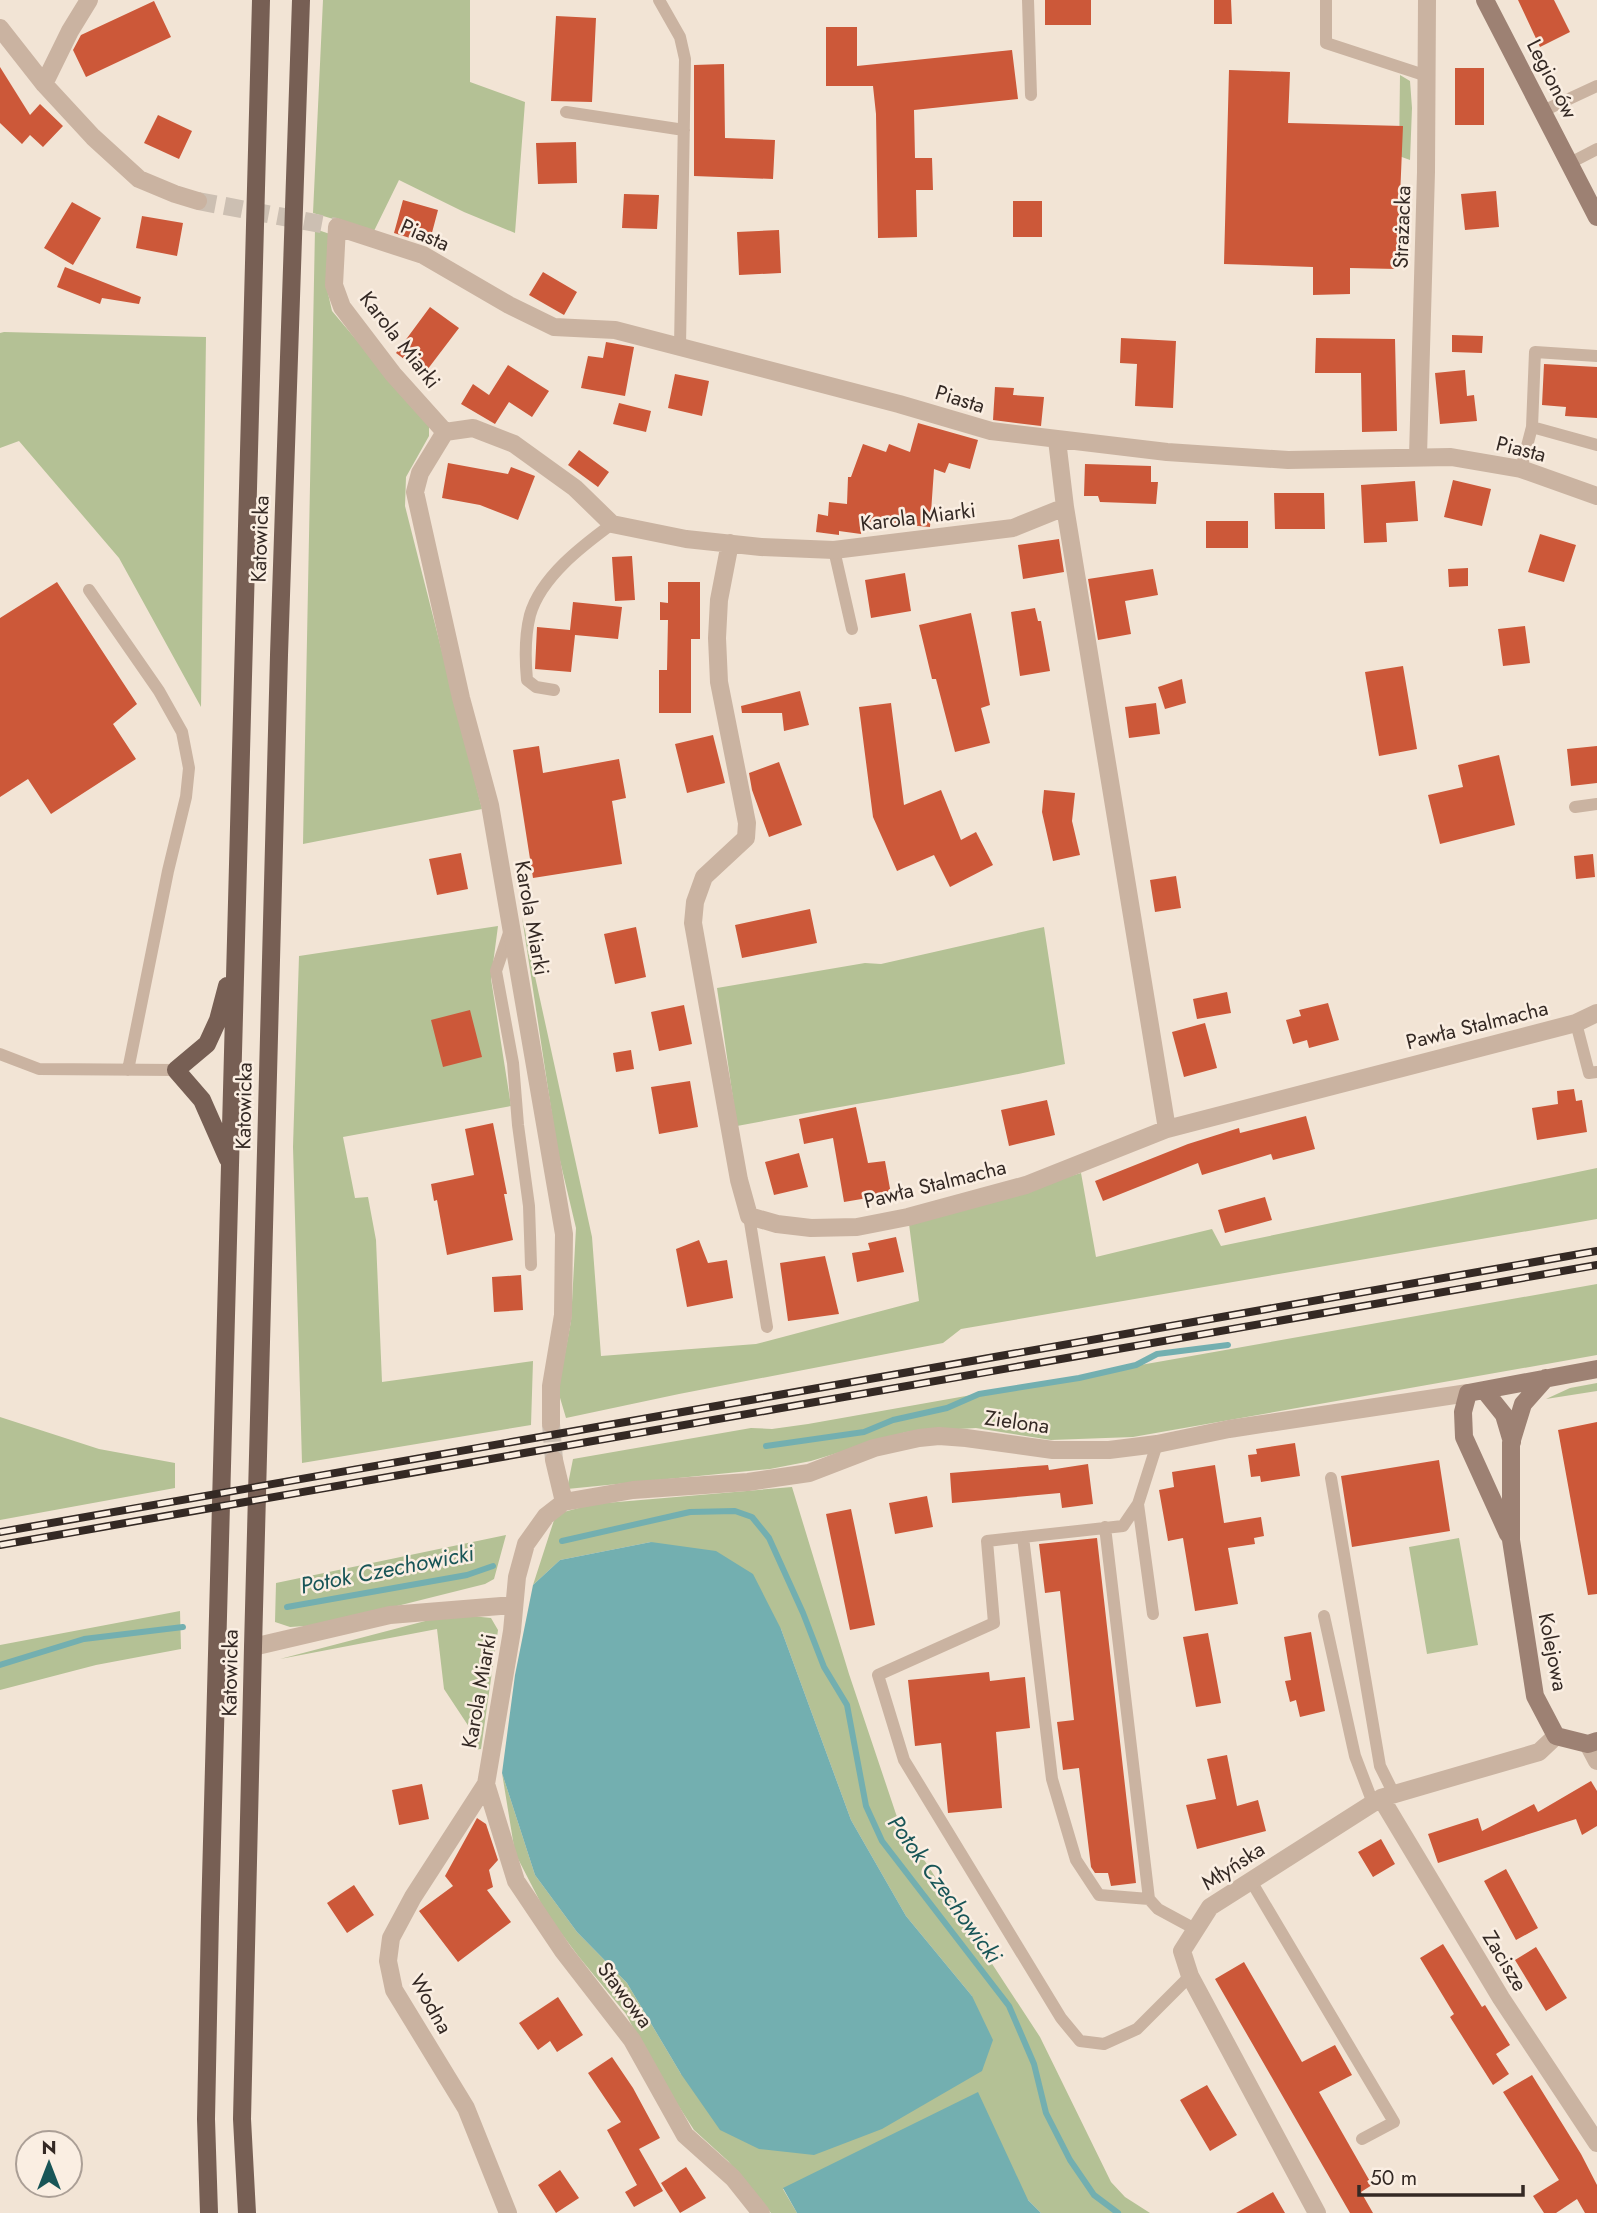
<svg xmlns="http://www.w3.org/2000/svg" width="1597" height="2213" viewBox="0 0 1597 2213" font-family="Jost,sans-serif">
<rect width="100%" height="100%" fill="#f2e4d5"/>
<!-- green -->
<path fill="#b4c195" d="M323,0h147v82l55,20 -10,131 -51,-21 -65,-32 -25,51 -61,-18z
M1400,75l10,6 2,27 -2,52 -11,-4z
M315,229l15,5 -3,55 5,22 97,115v10l-23,41 -1,29 77,303 -179,35z
M4,332l202,5 -5,370 -82,-149 -100,-117 -19,7v-115z
M522,917l70,320 9,119 155,-12 163,-43 -10,-77 172,-51 15,84 116,-28 9,17 376,-78v51l-636,110 -18,14 -264,51 -113,24 -8,-27 13,-70 5,-93 -19,-80z
M498,926l-7,53 20,127 -168,31 12,61 13,-1 8,43 6,142 151,-21 -2,64 -229,38 -9,-316 6,-191z
M1044,927l21,137c-108,24 -219,41 -328,62l-20,-138 148,-25 16,1z
M1597,1284v71l-464,82 -82,3 -75,-12 -70,4 -95,29 -41,8 -203,20 6,-30 178,-31 21,1 36,-5z
M1597,1383v8l-51,8 24,-11z
M0,1417l99,32 76,14v25l-175,32z
M792,1487l57,187 49,146 142,217 71,145 14,15 25,16h-109l-13,-13 -245,-11 14,24h-26l-43,-52 -34,-31 -43,-67 -25,-49 -47,-57 -33,-44 -31,-60 -13,-80 33,102 42,57 50,51 54,91 291,-78 -66,-80 -55,-96 -70,-191 -130,-87 -91,18 -27,25 23,-71 38,-10z
M506,1535l-12,44 -9,5 -164,41 -31,2 -15,-5 1,-39z
M1459,1538l19,107 -51,9 -18,-107z
M180,1611l1,38 -85,16 -96,25v-45z
M452,1614l39,4 7,12 -17,119 -7,1 1,-14 -31,-47 -7,-60 -157,30z"/>
<!-- water -->
<path fill="#73afb0" d="M651,1542l65,9 37,23 28,55 70,191 55,96 66,80 21,44 -11,31 -100,58 -68,26 -55,-6 -39,-19 -39,-56 -54,-91 -50,-51 -42,-57 -33,-102 13,-98 18,-90 27,-25z
M978,2092l50,108 13,13h-244l-14,-25z"/>
<g fill="none" stroke-linecap="round" stroke-linejoin="round">
<!-- stream -->
<path stroke="#73afb0" stroke-width="6" d="M766,1446l98,-14 29,-12 54,-12 32,-14 100,-16 57,-13 21,-11 71,-9
M562,1541l128,-29 45,-1 17,6 17,21 34,75 21,54 23,38 19,101 16,35 127,165 25,58 12,49 24,47 24,35 24,18
M287,1607l180,-32 26,-9
M0,1665l84,-26 99,-12"/>
</g>
<!-- building -->
<path fill="#cc5839" d="M1045,0h46v25h-46z
M1214,0h17l1,24h-18z
M1518,0h36l16,32 -30,15z
M154,1l17,36 -85,40 -13,-27 8,-15z
M556,16l40,2 -4,84 -41,-1z
M826,27h31v39l155,-16 6,49 -104,11 1,48h17l1,32h-17l1,47 -39,1 -2,-124 -3,-28h-47z
M724,64l1,74 50,2 -2,39 -79,-3v-111z
M0,67l30,48 10,-11 23,22 -20,21 -13,-12 -8,9 -22,-21z
M1455,68h29v57h-29z
M1229,70l61,2 -2,51 115,3 -6,143 -47,-1v26l-37,1v-28l-89,-3z
M158,115l34,16 -13,28 -35,-16z
M576,142l1,41 -39,1 -2,-41z
M1496,191l3,36 -34,3 -4,-36z
M624,194l35,1 -2,34 -35,-1z
M403,200l35,10 -9,34 -35,-11z
M1013,201h29v36h-29z
M72,202l29,16 -28,47 -29,-17z
M142,216l41,7 -6,33 -41,-8z
M779,230l2,43 -42,2 -2,-43z
M65,267l76,30 -2,7 -37,-6 -2,6 -43,-17z
M543,272l34,20 -13,23 -35,-20z
M430,307l29,21 -35,46 -28,-21z
M1452,335l31,1 -1,17 -30,-1z
M1121,338l55,3 -3,67 -38,-2 2,-42 -17,-1z
M1316,338l79,1 2,92 -35,1 -1,-59h-46z
M606,342l28,5 -9,49 -44,-8 7,-32 15,2z
M1544,364l53,3v51l-32,-2 1,-9 -24,-2z
M508,365l41,26 -17,26 -23,-15 -14,22 -34,-20 12,-20 16,11z
M1465,370l2,26 7,-1 3,26 -37,3 -5,-51z
M675,374l34,7 -7,35 -34,-8z
M995,387l19,1 -1,7 31,2 -3,29 -48,-6z
M619,403l32,8 -5,21 -33,-8z
M918,423l60,17 -8,29 -21,-6 -4,10 -11,-4 -4,58 -67,-6 -2,13 -22,-3v4l-23,-3 2,-18 10,2 1,-14 18,2 1,-27h3l12,-33 23,8 3,-8 21,8z
M579,450l30,22 -11,15 -30,-22z
M448,463l60,11 3,-7 24,9 -17,44 -38,-15 -38,-7z
M1085,464l66,2v16h7l-2,22 -56,-2 -2,-6h-14z
M1453,480l38,9 -9,37 -38,-9z
M1415,481l3,40 -32,2 1,19 -23,1 -3,-58z
M1274,493h50l1,36h-50z
M1206,521h42v27h-42z
M1540,534l36,11 -12,37 -36,-10z
M1059,539l5,33 -41,7 -5,-34z
M632,556l3,44 -20,1 -3,-44z
M1468,568v18l-19,1 -1,-18z
M1153,569l5,26 -33,6 6,33 -33,6 -10,-61z
M905,573l6,38 -40,7 -6,-38z
M57,582l80,122 -24,20 23,35 -85,55 -23,-35 -28,18v-179z
M668,582h32v57h-9v74h-32v-43h8l1,-50h-8v-18l8,1z
M573,602l49,5 -4,32 -43,-4 -4,37 -36,-3 2,-42 33,3z
M1035,608l3,13h3l9,50 -30,5 -9,-64z
M971,613l19,92 -9,3 9,35 -35,9 -19,-73h-4l-13,-54z
M1525,626l5,37 -27,3 -5,-37z
M1403,666l14,83 -38,7 -14,-84z
M1182,679l4,24 -21,6 -7,-22z
M800,691l9,34 -25,6 -2,-18h-40l-1,-7z
M891,703l13,102 37,-15 20,50 15,-8 17,33 -43,22 -16,-32 -37,16 -24,-54 -14,-110z
M1156,703l4,31 -31,4 -4,-31z
M713,735l12,48 -38,10 -12,-49z
M539,746l4,27 76,-14 7,39 -14,3 10,63 -89,14 -20,-128z
M1597,746v37l-26,3 -4,-37z
M1499,755l16,70 -75,19 -12,-49 35,-8 -5,-22z
M779,762l23,63 -33,12 -17,-47 -3,-17z
M1044,790l31,3 -3,28 8,34 -27,6 -11,-49z
M461,853l7,36 -31,6 -8,-36z
M1593,854l2,23 -19,2 -2,-23z
M1176,876l5,32 -26,4 -5,-32z
M810,909l7,34 -75,15 -7,-33z
M636,927l10,50 -31,7 -11,-50z
M1227,992l4,21 -34,6 -4,-20z
M1328,1003l11,37 -30,8 -2,-8 -14,4 -7,-24 15,-4 -2,-6z
M684,1005l8,39 -33,7 -8,-39z
M470,1010l12,47 -39,10 -12,-47z
M1205,1023l12,45 -33,9 -12,-45z
M631,1050l3,19 -18,3 -3,-19z
M690,1081l8,46 -39,7 -8,-47z
M1574,1089l2,12 6,-1 5,32 -50,8 -5,-32 26,-4 -1,-13z
M1047,1100l8,35 -46,11 -8,-36z
M856,1107l12,56 17,-2 6,33 -47,8 -11,-64 -29,6 -5,-25z
M1306,1116l9,33 -42,11 -2,-6 -69,21 -4,-12 -95,38 -8,-20 93,-37 51,-16 1,5z
M493,1123l14,71h-3l9,46 -66,15 -10,-55 -3,1 -3,-17 43,-9 -9,-46z
M799,1153l9,34 -34,8 -9,-33z
M1265,1197l7,23 -47,13 -7,-23z
M896,1237l8,35 -47,10 -5,-29 18,-3 -2,-7z
M699,1240l9,23 19,-3 6,38 -46,9 -11,-58z
M825,1256l14,58 -51,7 -8,-58z
M521,1275l2,35 -29,2 -2,-35z
M1597,1422v172l-9,1 -30,-165z
M1295,1443l5,33 -39,6 -1,-6 -9,1 -3,-22 9,-1 -1,-5z
M1439,1460l11,71 -98,16 -11,-71z
M1088,1464l5,40 -31,4 -2,-15 -108,10 -2,-30 98,-8 1,5z
M1215,1465l9,58 37,-6 3,19 -10,2 1,6 -27,4 10,56 -43,7 -12,-73 -15,3 -9,-51 15,-3 -2,-15z
M927,1496l6,31 -38,7 -6,-31z
M851,1509l24,116 -25,5 -24,-116z
M1097,1538l39,345 -25,3 -3,-13h-13l-4,-6 -12,-99 -16,2 -6,-48 17,-2 -14,-129 -15,2 -6,-49z
M1311,1632l14,79 -25,6 -4,-17 -6,2 -5,-21 6,-1 -7,-43z
M1208,1633l13,70 -25,4 -13,-70z
M989,1672l1,9 35,-4 5,51 -34,4 6,76 -54,5 -7,-70 -26,3 -7,-66z
M1227,1755l10,51 21,-6 8,31 -69,18 -11,-44 30,-6 -9,-40z
M1591,1781l6,10v35l-15,9 -6,-16 -138,44 -10,-29 50,-16 4,13 52,-27 4,8z
M422,1784l7,35 -30,6 -7,-35z
M477,1818l9,6 12,36 -9,10 4,17 -6,3 24,32 -53,40 -39,-51 34,-25 -8,-10z
M1381,1839l14,25 -22,13 -15,-25z
M1506,1869l32,59 -22,12 -32,-59z
M354,1885l20,30 -27,18 -20,-30z
M1443,1944l39,63 3,-2 25,40 -14,9 13,20 -16,11 -43,-68 4,-3 -34,-56z
M1536,1947l31,51 -21,13 -31,-51z
M1244,1962l58,100 33,-17 17,30 -33,17 53,93 -11,7 12,21h-23l-135,-234z
M558,1997l25,38 -26,17 -7,-11 -12,9 -19,-27z
M612,2057l21,31 27,50 -21,11 24,42 -29,16 -9,-15 12,-7 -30,-55 14,-8 -33,-49z
M1532,2075l49,79 16,31v28h-12l-8,-14 -21,14h-12l-11,-17 26,-16 -56,-88z
M1207,2085l30,50 -27,16 -30,-51z
M686,2167l20,31 -26,15 -19,-30z
M560,2170l19,28 -23,15 -18,-28z
M1273,2192l12,21h-49z"/>
<g fill="none" stroke-linecap="round" stroke-linejoin="round">
<!-- street-tunnel -->
<path stroke="#ccbfb2" stroke-width="18" stroke-dasharray="18 9" stroke-linecap="butt" d="M198,201l139,26
M551,1424l3,36"/>
<!-- lane -->
<path stroke="#cab3a1" stroke-width="12" d="M659,0l21,37 5,22 -5,288
M1028,0l3,95
M1326,0v43l101,33
M1543,111l54,-25
M566,112l118,18
M1570,163l27,-14
M1532,427l3,-75 62,4
M1521,469l11,-42 65,18
M834,550l18,79
M89,590l70,101 23,41 7,36 -3,29 -18,74 -40,199
M554,690l-18,-3 -9,-7c-2,-21 -2,-45 3,-65 11,-38 52,-69 82,-91
M1575,807l22,-3
M510,930l-14,41 17,92 5,62 11,81 2,59
M1576,1023l13,50 8,-1
M0,1054l39,15 137,1
M749,1216l18,111
M1331,1478l49,288 14,28
M1138,1504l-15,22 -136,15 7,82 -116,52 26,85 157,258 19,23 24,3 33,-15 53,-53
M1105,1527l44,372 9,10 37,20
M1023,1537l29,242 24,81 23,35 50,4
M1153,1614l-15,-110 19,-60
M1324,1616l31,140 18,47
M1251,1881l143,241 -32,17"/>
<!-- street -->
<path stroke="#cab3a1" stroke-width="18" d="M0,28l44,56 49,53 46,42 36,15 23,7
M44,84l26,-53 19,-31
M445,432l-52,-58 -51,-67 -8,-22 3,-58 86,28 86,50 45,22 61,3 284,74 92,27 176,21 121,8 163,-3 70,12 76,27
M1418,456l8,-284 1,-172
M1065,507l102,622
M730,543l-11,57 -2,38 2,44 28,141 -1,15 -42,39 -9,25 -2,21 46,257 10,36 28,8 34,4 46,-1 51,-10 118,-32 141,-56 409,-106 21,-10
M551,1424v-38l12,-71 1,-81 -74,-429 -29,-107 -46,-206 5,-19 25,-41 28,-4 41,16 61,44 37,36 74,15 75,8 73,3 179,-22 52,-21 -8,-67
M554,1460l10,42
M253,1647l137,-32 124,-10
M1588,1744l9,17
M486,1784l30,97 47,70 69,89 53,95 48,43 28,35
M1381,1798l120,200 96,145
M508,2213l-42,-105 -72,-118 -6,-29 3,-23 22,-41 73,-113 26,-153 5,-54 9,-33 20,-28 18,-14 69,-12 115,-8 61,-9 65,-25 45,-10 20,-2 27,2 87,12h56l48,-6 72,-15 239,-36
M1317,2213l-127,-237 -8,-25 28,-44 171,-109 158,-46 17,-16"/>
<!-- secondary -->
<path stroke="#9d8173" stroke-width="18" d="M1485,0l112,217
M1546,1378l-23,26 -12,39v97l24,156 21,40 32,8 9,-3
M1484,1390l20,25 8,27
M1508,1534l-44,-97 -1,-25 5,-19 129,-24"/>
<!-- primary -->
<path stroke="#775f54" stroke-width="18" d="M227,986l-9,34 -11,24 -31,26 26,30 26,59
M209,2213l-3,-94 4,-202 51,-1917
M247,2213l-5,-94 11,-472 26,-992 22,-655"/>
<!-- rail casing -->
<g stroke="#342924" stroke-width="8">
<path id="rail" d="M0,1532l1597,-281
M0,1545l1597,-280"/>
</g>
<!-- rail -->
<use href="#rail" stroke="#faeee2" stroke-width="5" stroke-dasharray="16" stroke-linecap="butt"/>
</g>
<g text-anchor="middle" stroke-width="5" stroke-linejoin="round" paint-order="stroke">
<!-- street labels -->
<g font-size="21" fill="#342924" stroke="#faeee2">
<text transform="translate(1552 79) rotate(63)" y="7">Legionów</text>
<text transform="translate(1402 227) rotate(-88)" y="7">Strażacka</text>
<text transform="translate(425 235) rotate(23)" y="7">Piasta</text>
<text transform="translate(400 340) rotate(52)" y="7">Karola Miarki</text>
<text transform="translate(960 399) rotate(17)" y="7">Piasta</text>
<text transform="translate(1521 449) rotate(14)" y="7">Piasta</text>
<text transform="translate(918 517) rotate(-7)" y="7">Karola Miarki</text>
<text transform="translate(260 539) rotate(-88)" y="7">Katowicka</text>
<text transform="translate(532 918) rotate(80)" y="7">Karola Miarki</text>
<text transform="translate(1477 1025) rotate(-14)" y="7">Pawła Stalmacha</text>
<text transform="translate(244 1106) rotate(-89)" y="7">Katowicka</text>
<text transform="translate(935 1184) rotate(-14)" y="7">Pawła Stalmacha</text>
<text transform="translate(1017 1422) rotate(8)" y="7">Zielona</text>
<text transform="translate(1553 1652) rotate(79)" y="7">Kolejowa</text>
<text transform="translate(230 1673) rotate(-89)" y="7">Katowicka</text>
<text transform="translate(479 1691) rotate(-80)" y="7">Karola Miarki</text>
<text transform="translate(1233 1866) rotate(-33)" y="7">Młyńska</text>
<text transform="translate(1505 1961) rotate(59)" y="7">Zacisze</text>
<text transform="translate(625 1995) rotate(53)" y="7">Stawowa</text>
<text transform="translate(431 2004) rotate(61)" y="7">Wodna</text>
</g>
<!-- water labels -->
<g font-size="23" font-style="italic" fill="#185557" stroke="#faeee2">
<text transform="translate(387 1569) rotate(-11)" y="8">Potok Czechowicki</text>
<text transform="translate(945 1889) rotate(54)" y="8">Potok Czechowicki</text>
</g>
</g>
<!-- north arrow -->
<g transform="translate(49 2164)"><circle r="33" fill="#faeee2" stroke="#ab9f96" stroke-width="2"/>
<path d="M0-5L12 26L0 18L-12 26Z" fill="#185557"/>
<text y="-10" font-size="19" font-weight="bold" text-anchor="middle" fill="#342924">N</text>
</g>
<!-- scale -->
<path d="M1359 2185v10h164v-10" fill="none" stroke="#342924" stroke-width="3.5"/>
<text x="1370" y="2185" font-size="21" fill="#342924" stroke="#faeee2" stroke-width="5" paint-order="stroke">50 m</text>
</svg>
